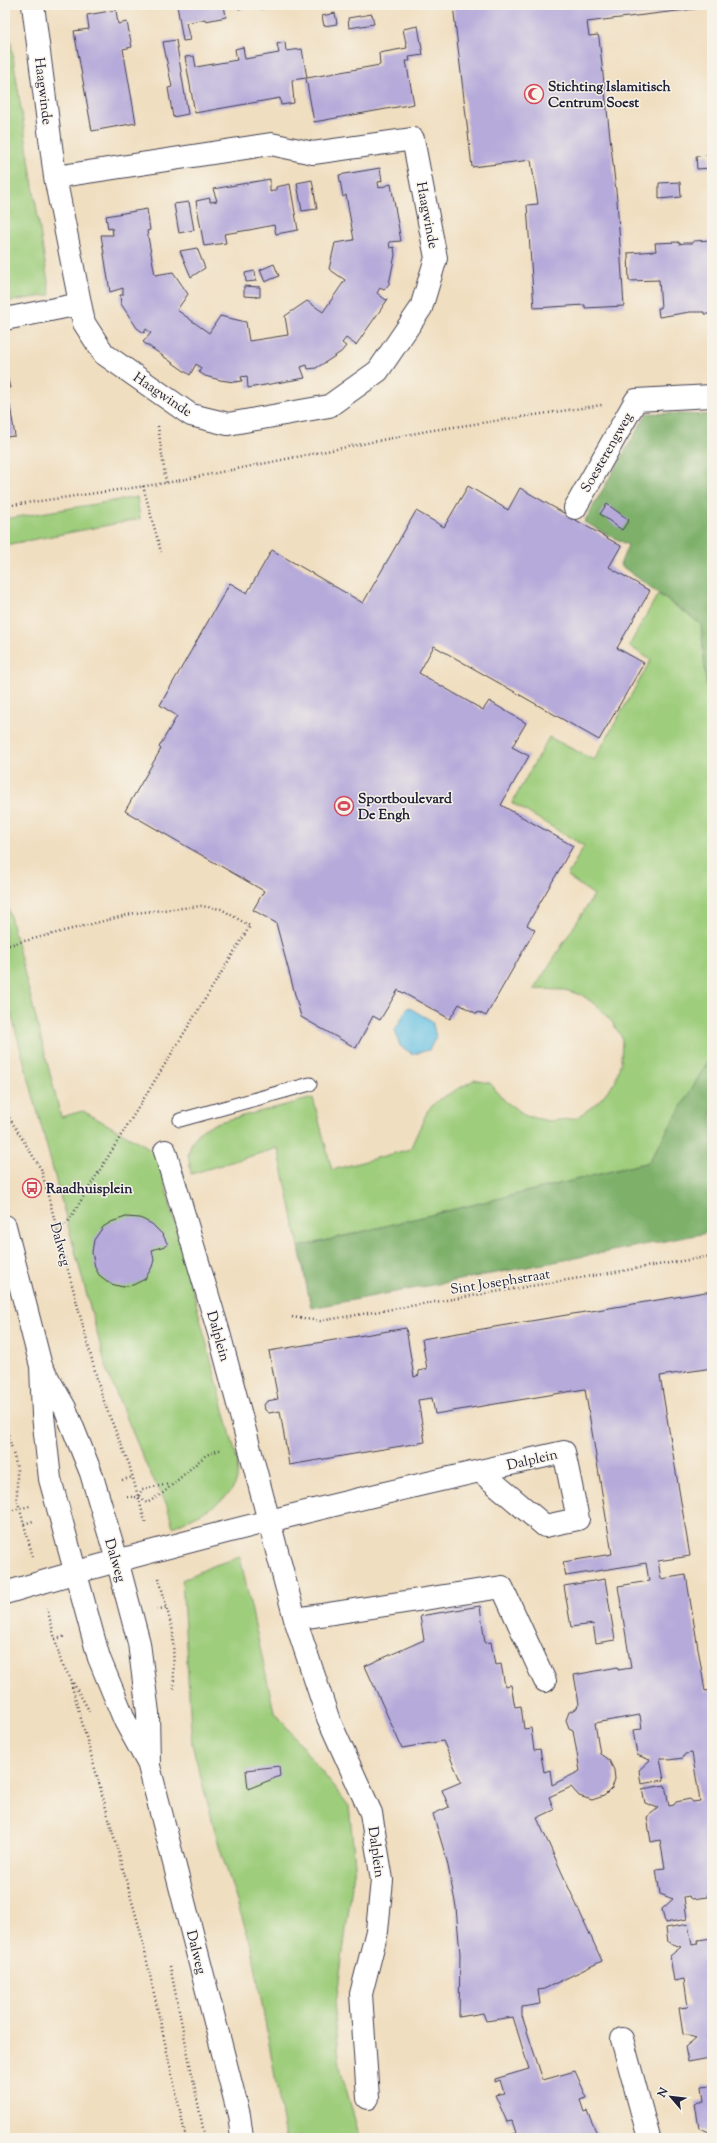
<svg xmlns="http://www.w3.org/2000/svg" width="717" height="2143" viewBox="0 0 717 2143" font-family="'Sorts Mill Goudy',serif">
<rect width="100%" height="100%" fill="#f7f3e8"/>
<filter id="ink" filterUnits="userSpaceOnUse"><feTurbulence type="fractalNoise" baseFrequency=".025" numOctaves="2"/><feDisplacementMap in="SourceGraphic" scale="8" xChannelSelector="R" yChannelSelector="G"/><feConvolveMatrix kernelMatrix="1 2 1 2 8 2 1 2 1" color-interpolation-filters="sRGB"/></filter>
<filter id="wash" filterUnits="userSpaceOnUse"><feTurbulence type="fractalNoise" baseFrequency=".012" numOctaves="4" result="noise"/><feDisplacementMap in="SourceGraphic" scale="16" xChannelSelector="R" yChannelSelector="G"/><feGaussianBlur stdDeviation="0.9" result="paint"/><feColorMatrix in="noise" values="0 0 0 0 0 0 0 0 0 0 0 0 0 0 0 0 0 1.4 0 .05"/><feComposite in="paint" operator="in"/></filter>
<g filter="url(#wash)">
<rect width="100%" height="100%" fill="#f0dec0"/>
<!-- green -->
<path fill="#9ecd7b" stroke="#60785b" d="M5,5l45,290 -45,7z
M137,497l3,22 -135,26v-26z
M658,594l43,30 11,125v305l-63,108 -350,85 -21,-99 -87,26 -3,-20 4,-13 10,-12 17,-7 94,-24 19,72 78,-21 18,-39 10,-10 36,-20 16,3 15,18 21,15 23,5 28,-3 21,-16 17,-20 6,-21 1,-23 -10,-16 -15,-16 -15,-11 -18,-5 -30,-1 60,-94 -27,-19 17,-30 -72,-43 37,-66 45,23 57,-100 -22,-14z
M5,896l56,221 22,-6 63,35 12,12 80,305c-1,5 0,11 -1,16 -4,22 -46,39 -64,48l-6,-22 -19,-36 -40,-95 -103,-383z
M240,1557l34,154 75,95 6,58 -21,154 7,53 19,67h-74l-34,-189 -34,-107 -26,-98 -10,-164 30,-14z"/>
<!-- forest -->
<path fill="#7eb06b" stroke="#506953" d="M647,413l65,2v334l-11,-125 -81,-59 8,-20 -44,-23z
M712,1054v178l-401,76 -12,-61 350,-85z"/>
<!-- water -->
<path fill="#67c2e5" stroke="#447290" d="M408,1007l24,14 4,16 -7,13 -16,4 -13,-8 -5,-16z"/>
<g id="blocks">
<!-- building -->
<path fill="#b6aada" d="M177,5h47l2,12 -20,4 -1,-2 -19,4 4,17 -7,1z
M238,5h15v2l-14,2z
M260,5h19v1l-18,3z
M453,5h257v2l-123,15 2,14 9,-1 1,3 18,162 7,106 -39,2v-3l-51,3 -7,-103 11,-1 -7,-44 -59,7z
M116,10l2,14 9,-2 5,25 -9,2 13,74 -44,8 -18,-100 15,-2 -2,-14z
M335,13l2,11 -13,2 -2,-10z
M372,14l2,10 -25,4 -1,-10z
M418,26l5,29 -14,2 1,4h-4l8,43 -100,18 -8,-44 -14,2 2,23 -13,2 -1,-7 -85,15 -10,-56 9,-1 2,11 41,-7 -2,-11 8,-2 2,12 34,-6 -2,-9 8,-2 1,9 16,-2 5,29 73,-13 -1,-12 28,-5 -4,-19z
M176,40l12,74 -15,3 -5,-29 4,-1 -9,-45z
M709,155l1,13 -13,1 -1,-13z
M380,168l2,13 -4,1 1,6 12,-4 10,57 -12,1 1,6 4,-1 1,8 -6,29 -5,6 -4,-2 -3,5 9,7 2,-1 -32,46 -10,-7 -4,5 4,3 -5,6 -12,8 -13,8 -8,1 -1,-4 -6,2 4,11 -57,10 -1,-12 -6,1 1,4 -8,1 -14,-2 -15,-4 -6,-4 2,-4 -5,-4 -6,11 -47,-33 8,-9 -5,-4 -2,4 -7,-5 -16,-24 -1,-9h3v-7l-13,4 -9,-57h12l-1,-7 -4,1 -2,-13 41,-7 3,21 -3,1 8,44 18,-3 15,22 -11,16 32,23 11,-17 26,6 3,19 39,-6 -3,-19 22,-15 16,11 22,-32 -16,-11 6,-26 19,-3 -8,-45 -3,2 -4,-22z
M270,179v13l6,-2v-3l14,-3 8,46 -22,4 -2,-9 -25,5 -25,4 2,9 -22,3 -8,-45 14,-3v4l7,-1 -4,-12z
M312,180l5,29 -15,2 -5,-28z
M680,182l1,15 -22,2v-16z
M189,202l5,28 -15,3 -5,-29z
M712,240v74h-8v-2h-14l-31,5 -1,-9h3l-2,-28 -30,1 -1,-28 28,-2 -1,-8 24,-1v2l6,-1h8v-2z
M197,248l8,20 -14,9 -11,-26z
M274,264l5,12 -14,6 -5,-12z
M255,271l1,10 -10,1 -1,-9z
M244,286l16,1v10l-16,-1z
M5,367l5,21h-3l8,48 -10,1z
M468,486l40,24 12,-22 101,58 -12,21 41,24 -33,57 27,15 -45,77 -165,-94 -15,27 64,37 6,-9 37,22 -14,24 17,9 -28,49 72,41 -46,79 8,5 -49,86 -8,-4 -1,2 -18,-10 -9,15 -52,-29 -18,30 -7,-4 -17,32 -55,-31 -25,-94 -23,-13 11,-19 -139,-80 36,-62 -2,-2 18,-31 -17,-11 70,-122 17,10 25,-43 91,53 53,-92 28,16z
M607,504l22,16 -7,10 -22,-16z
M126,1217l14,1 12,6 11,11 5,10 -16,5 2,10 -2,7 -7,12 -12,6 -10,2 -12,-3 -12,-9 -4,-8 -3,-15 2,-12 9,-13 8,-5z
M712,1291v77l-52,8 30,180 -32,5 3,18 25,-4 19,116 7,-1v202l-4,1 -1,4 -15,2 -3,-3 -5,1 3,22 -22,4 -3,-14 11,-10 -13,-5 -4,-25 9,-1 -5,-28 -9,2 -4,-25 11,-9 -13,-5 -3,-14 23,-4 4,21 5,-1 2,-3 14,-3 3,3 7,-1 -8,-48 -7,1 -2,4 -14,2 -3,-2h-6l4,22 -23,4 -2,-14 11,-10 -13,-5 -4,-25 9,-1 -2,-14 -45,8 5,31 9,6 5,10 1,9 -3,9 -8,8 -12,4 -13,-4 -8,-9 -22,10 5,13 -17,8 65,143 -58,28 -6,1 2,14 -18,3v9l21,64 32,-9 12,27 -7,2 4,12 3,-1 12,27h-91l-1,-2 9,-3 -4,-12 -5,1 -12,-27 9,-2 -4,-13 -5,2v-3l34,-10 -16,-52 -27,4 -3,-8 -24,4 1,-63 -4,-47 -9,-46 -14,-47 16,-7 -7,-17 19,-8 -18,-41 -41,7 -37,-82 59,-26 -4,-24 60,-10 5,37 6,-1 4,23 6,-1 4,22 6,-1 4,22 6,-1 3,23 7,-1 3,22 6,-1 4,23 6,-2 2,15 28,-14 -7,-41 -4,-2 -3,-8 3,-8 7,-3 3,-5 -5,-29 44,-8v3l13,-2 -13,-82 31,-5 -3,-18 -80,13 -3,-14 49,-8 -27,-165 -150,25 -3,-16 -14,2 7,42 -136,23 -9,-54 -11,2 -4,-3 -1,-5 3,-4 11,-2 -9,-48 137,-23 8,49 5,-2v-4l8,-2 -5,-30z
M605,1579l10,61 -19,3 -3,-19 -22,3 -7,-41z
M279,1766l1,10 -32,13 -2,-19z
M688,1924l4,21 5,-1 1,-4 14,-2v97l-5,1 3,22 -22,4 -3,-15 11,-9 -13,-4 -4,-26 9,-1 -4,-28 -10,2 -4,-25 11,-9 -13,-5 -2,-14z
M712,2085v48l-13,-5 -4,-25 9,-2 -2,-15z"/>
</g>
</g>
<g filter="url(#ink)">
<use href="#blocks" fill-opacity="0" stroke="#413e4f" stroke-width="1"/>
<g fill="none" stroke-linecap="round" stroke-linejoin="round">
<!-- service casing -->
<g stroke="#413e4f" stroke-width="15">
<path id="service" d="M180,1120l130,-36"/>
</g>
<!-- minor casing -->
<g stroke="#413e4f" stroke-width="24">
<path id="minor" d="M33,5l22,172 29,146 20,31 87,61 37,9 101,-18 49,-35 43,-63 15,-50 -23,-119 -100,14 -42,-9 -216,33
M5,319l75,-15
M575,508l61,-108 76,-4
M165,1151l54,182 76,286 33,99 43,95 11,67 -5,51 -16,63 7,104
M5,1593c184,-55 371,-99 559,-141l14,67 -33,7 -65,-55
M295,1619l207,-32 43,94
M622,2039l27,99"/>
</g>
<!-- tertiary casing -->
<g stroke="#413e4f" stroke-width="24">
<path id="tertiary" d="M5,1226l36,140 2,49 7,64 49,179 26,63 23,42
M41,1366l24,42 26,65 26,87 22,83 9,70 1,53 90,349 3,23"/>
</g>
<!-- path -->
<path stroke="#413e4f" stroke-width="2.5" stroke-dasharray="1 3" stroke-linecap="butt" d="M158,426l8,57
M143,486l18,66
M5,506l161,-23 261,-52 175,-26
M5,946l130,-33 66,-7 20,3 29,17 -184,299 -9,2
M5,1111l36,58 58,217 8,24 22,54 17,61
M292,1317l28,4 392,-65
M5,1423l12,45v31l16,58
M122,1480l11,-3
M139,1496l3,-7 28,-5
M127,1497h11l9,6 16,-10 43,-38 16,-6
M5,1512l25,-6
M24,1524l9,-3
M159,1578l14,54 1,57
M47,1608l14,54 29,50
M157,1610l10,-3
M55,1639l11,-3
M71,1683l69,247 46,208
M170,1966l35,172"/>
<!-- service -->
<use href="#service" stroke="#fff" stroke-width="13"/>
<!-- minor -->
<use href="#minor" stroke="#fff" stroke-width="22"/>
<!-- tertiary -->
<use href="#tertiary" stroke="#fff" stroke-width="22"/>
</g>
</g>
<!-- icons -->
<defs>
<g id="mosque-ring" transform="scale(1)"><circle r="9.5" fill="#f7f3e8" stroke="#d1495b" stroke-width="1.5"/><path d="M3.5-4.9A6 6 0 1 0 3.5 4.9A5 5 0 1 1 3.5-4.9Z" fill="#d1495b"/></g>
<g id="stadium-ring" transform="scale(1)"><circle r="9.5" fill="#f7f3e8" stroke="#d1495b" stroke-width="1.5"/><path d="M0-5a6.5 5 0 1 0 0 10a6.5 5 0 1 0 0-10ZM-3.5-1.8h7v3.6h-7Z" fill="#d1495b"/></g>
<g id="bus-ring" transform="scale(1)"><circle r="9.5" fill="#f7f3e8" stroke="#d1495b" stroke-width="1.5"/><path d="M-5-6H5V4H4V6H2V4H-2V6H-4V4H-5ZM-3.5-4V0h7V-4ZM-3.5 1.2v1.5H-2V1.2ZM2 1.2v1.5H3.5V1.2Z" fill="#d1495b"/></g>
</defs>
<g fill-rule="evenodd">
<use href="#mosque-ring" x="534" y="94"/>
<use href="#stadium-ring" x="344" y="806"/>
<use href="#bus-ring" x="32" y="1188"/>
</g>
<g text-anchor="middle" stroke-width="3" stroke-linejoin="round" paint-order="stroke">
<!-- poi labels -->
<g font-size="14" font-weight="bold" fill="#22223b" stroke="#f7f3e8" text-anchor="start">
<text x="548" y="91">Stichting Islamitisch<tspan x="548" dy="16">Centrum Soest</tspan></text>
<text x="358" y="803">Sportboulevard<tspan x="358" dy="16">De Engh</tspan></text>
<text x="46" y="1193">Raadhuisplein</text>
</g>
<!-- street labels -->
<g font-size="14" fill="#22223b" stroke="#f7f3e8">
<text transform="translate(44 91) rotate(83)" y="5">Haagwinde</text>
<text transform="translate(428 215) rotate(79)" y="5">Haagwinde</text>
<text transform="translate(163 394) rotate(34)" y="5">Haagwinde</text>
<text transform="translate(606 452) rotate(-60)" y="5">Soesterengweg</text>
<text transform="translate(61 1244) rotate(75)" y="5">Dalweg</text>
<text transform="translate(500 1281) rotate(-9)" y="5">Sint Josephstraat</text>
<text transform="translate(219 1336) rotate(74)" y="5">Dalplein</text>
<text transform="translate(532 1459) rotate(-13)" y="5">Dalplein</text>
<text transform="translate(116 1560) rotate(74)" y="5">Dalweg</text>
<text transform="translate(377 1852) rotate(82)" y="5">Dalplein</text>
<text transform="translate(197 1952) rotate(76)" y="5">Dalweg</text>
</g>
</g>
<!-- margin -->
<rect width="717" height="2143" fill="none" stroke="#f7f3e8" stroke-width="20"/>
<!-- north arrow -->
<g transform="translate(671 2097) rotate(298)" stroke="#f7f3e8" stroke-width="3" paint-order="stroke">
<path d="M0-3L7 15L0 10L-7 15Z" fill="#22223b"/>
<text y="-6" font-size="11" font-weight="bold" text-anchor="middle" fill="#22223b">N</text>
</g>
</svg>
